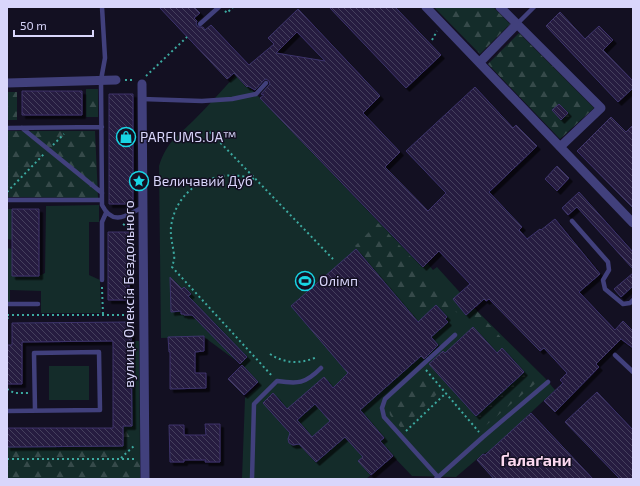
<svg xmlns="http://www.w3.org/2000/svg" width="640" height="486" viewBox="0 0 640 486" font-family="'Exo 2',sans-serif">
<defs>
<pattern id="forest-firs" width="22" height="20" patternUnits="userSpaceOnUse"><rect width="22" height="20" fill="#142c2a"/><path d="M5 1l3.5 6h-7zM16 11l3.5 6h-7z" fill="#364a4a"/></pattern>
<pattern id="building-back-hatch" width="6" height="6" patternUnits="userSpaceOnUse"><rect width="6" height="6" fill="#251f41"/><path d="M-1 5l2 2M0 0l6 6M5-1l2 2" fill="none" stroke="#443f5d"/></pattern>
<filter id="shadow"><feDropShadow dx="3.5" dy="3.5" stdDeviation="0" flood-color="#0009"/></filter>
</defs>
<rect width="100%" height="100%" fill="#131022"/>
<!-- grass -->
<path fill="#142c2a" d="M236,75l10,12 2,-1 12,12 162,169 5,-4 6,7 4,-3 37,41 71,70 10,12 -64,60 -8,4 -27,23 -44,-1 -19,-20 -27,23 -124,-1 3,-80 15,-13 -18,-20 -38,-28 -43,1 -2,-172c8,-25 18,-29 35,-46 14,-14 28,-30 42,-45z
M99,205v17h-10v53l11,5 1,33h-60v-22l-31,-1v12h-3v-54l5,1 27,27 6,-3 1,-67z
M7,209h5v31l-5,-1z
M131,341h8l1,118h-20l11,-13z
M49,366h40v34h-40z"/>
<!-- forest -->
<path fill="url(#forest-firs)" d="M434,7h59l17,17 -30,30z
M519,33l75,75 -34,31 -72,-75z
M86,89h12v28h-12z
M7,92h10v28h-10z
M7,131h88l3,67 -91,-1z
M378,223l88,92 9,-6 30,33 -9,4 -20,-24 -24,-12 -17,3 -21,-3 -59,-64z
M422,372l17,20 -37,37 -12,-14 -1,-7 1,-8z
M527,372l10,10 -53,45 -7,-9z
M123,426h9l-1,20 -11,13h20v19l-1,1h-132v-32l116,-1z"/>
<!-- building -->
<path fill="url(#building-back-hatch)" stroke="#3d336b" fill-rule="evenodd" filter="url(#shadow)" d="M159,7h35l6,6 -6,5 3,3 -1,3 2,3h5l2,3 6,-5 38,40 25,-21 -6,-6 30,-29 82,87 -17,17 37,39 -15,15 43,44 18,-18 -40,-42 69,-64 38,41 3,-3 21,21 -48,46 33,35 -3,3 8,9 13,-10 1,1 14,-11 45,55 -21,18 36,38 8,-9 10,10v17l-12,-9 -25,25 3,3 -44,45 -11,-11 19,-18 -3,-3 7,-7 -23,-25 -4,3 -51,-52 -3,2 -2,-2 -18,16 -13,-16 17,-15 -31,-33 -16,16 -163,-169 4,-3 -3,-1 9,-10 -1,-3 -3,-2 -2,1 -9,10 -7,-4 -1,1 -13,-14 -7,6zM297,32l28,29 -49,-8z
M329,7h66l46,48 -35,33z
M560,12l25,27 14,-13 14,14 -10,10 30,31v7l-15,14 -72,-76z
M22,91h60v24h-60z
M109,94h24v110h-24z
M559,104l9,9 -7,7 -9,-10z
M611,117l15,15 7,-7v83l-56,-57z
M557,166l12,12 -12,13 -12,-12z
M579,192l54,60v17l-56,-62 -9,8 -6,-7z
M12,209h27v67h-27z
M108,232h21v68h-21z
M356,249l62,73 18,-17 11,12 -2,2 3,3 -17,15 7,8 -14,14 -3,-3 -61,54 24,28 -4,3 13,15 -22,19 -13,-14 5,-4 -18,-20 -29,25 -17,-18 -6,1 -4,-2 -1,-4 2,-6 -27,-30 10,-10 14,16 37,-32 9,11 15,-15 -57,-67zM315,404l15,17 -18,16 -15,-17z
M633,273v13l-12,11 -7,-8z
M170,277l12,12 2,-2 7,7 -3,2 59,61 -7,7 -48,-49h-8v-1h-3v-3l-10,1z
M131,322l1,104h-9v20l-116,1v-19h106v-87l-91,1v42h-15v-39h5v-22z
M473,327l24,26 5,-5 22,24 -48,44 -47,-52 14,-13 2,2z
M204,336v15l-9,1v21h11v15l-36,1v-37h-1l-1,-15z
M242,365l16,17 -14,13 -16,-16z
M597,392l36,38v49h-13l-55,-57z
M531,413l62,66h-99l-17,-19 6,-6 2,1z
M205,424h15v38h-15l1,-2h-22v2h-14l-1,-37h15v10h22z"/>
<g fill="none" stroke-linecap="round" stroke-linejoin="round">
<!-- path -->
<path stroke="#3ca9a0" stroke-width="2" stroke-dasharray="2 3" stroke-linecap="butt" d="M225,11l2,2 6,-6
M432,40l5,-9
M146,76l41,-39
M125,80h10
M210,132l123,127
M53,145l11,-11
M254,179c-37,-12 -78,7 -83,48 -1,10 2,18 3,28 1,4 -1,8 -2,12l101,110
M7,192l37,-38
M123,224l11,7
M102,287l1,28
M7,315h127
M7,319l3,-4
M270,354c15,10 31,10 47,3
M426,370l53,62
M7,389l7,4h15
M406,431l40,-38
M121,458l14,-13
M7,459h129"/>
<!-- lane -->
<path stroke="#41407c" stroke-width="4.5" d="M102,7l3,51 -4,22 1,125c11,22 25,10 41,2
M200,24l19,-17
M517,24l17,-17
M142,99l60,2 30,-2 24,-5 10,-11
M7,128l95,-1
M22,128l80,65
M7,200h95
M572,221l36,41 1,8 -6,10 2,9 18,15 7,-1 3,-3
M102,280v-58l4,-9
M7,304h31
M615,355l18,17
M7,411l93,-1 -1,-58 -65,1 1,57
M438,477l-54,-60 -2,-9 3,-9 70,-64
M252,479l2,-75 23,-23c21,3 28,3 44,-13
M436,479l47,-42 65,-55"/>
<!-- street -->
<path stroke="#41407c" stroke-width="9" d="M426,7l207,216
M500,7l101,101 -41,39
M480,62l37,-38
M7,83l109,-3
M142,84l3,395"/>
</g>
<!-- icons -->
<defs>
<g id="shop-ring" transform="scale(1)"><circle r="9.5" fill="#131022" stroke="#18d5e4" stroke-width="1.5"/><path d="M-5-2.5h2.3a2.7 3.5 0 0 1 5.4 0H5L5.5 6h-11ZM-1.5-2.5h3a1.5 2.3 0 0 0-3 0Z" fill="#18d5e4"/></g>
<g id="sight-ring" transform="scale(1)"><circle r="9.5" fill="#131022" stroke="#18d5e4" stroke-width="1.5"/><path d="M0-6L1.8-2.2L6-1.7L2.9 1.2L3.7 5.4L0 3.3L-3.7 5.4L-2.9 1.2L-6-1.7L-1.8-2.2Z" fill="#18d5e4"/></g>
<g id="stadium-ring" transform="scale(1)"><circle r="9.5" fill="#131022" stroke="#18d5e4" stroke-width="1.5"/><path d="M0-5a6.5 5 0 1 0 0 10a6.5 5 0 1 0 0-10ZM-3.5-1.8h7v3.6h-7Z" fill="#18d5e4"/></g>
</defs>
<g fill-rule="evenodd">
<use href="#shop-ring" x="126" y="137"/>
<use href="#sight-ring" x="139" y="181"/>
<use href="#stadium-ring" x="305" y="281"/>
</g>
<g text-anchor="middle" stroke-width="3" stroke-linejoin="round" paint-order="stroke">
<!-- poi labels -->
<g font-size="14" fill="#d9d6fb" stroke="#131022" text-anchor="start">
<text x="140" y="142">PARFUMS.UA™</text>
<text x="153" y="186">Величавий Дуб</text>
<text x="319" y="286">Олімп</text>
</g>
<!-- street labels -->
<g font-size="14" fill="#d9d6fb" stroke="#131022">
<text transform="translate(129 294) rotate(-90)" y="5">вулиця Олексія Бездольного</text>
</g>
<!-- quarter labels -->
<g font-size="16" font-weight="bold" fill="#fbd8ef" stroke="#131022">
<text x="536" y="466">Ґалаґани</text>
</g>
</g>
<!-- border -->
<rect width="640" height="486" fill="none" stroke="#d9d6fb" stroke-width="16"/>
<!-- scale -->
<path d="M14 30v6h79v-6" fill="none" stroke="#d9d6fb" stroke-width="2"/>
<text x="20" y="30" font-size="12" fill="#d9d6fb" stroke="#131022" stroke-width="3" paint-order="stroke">50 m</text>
</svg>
